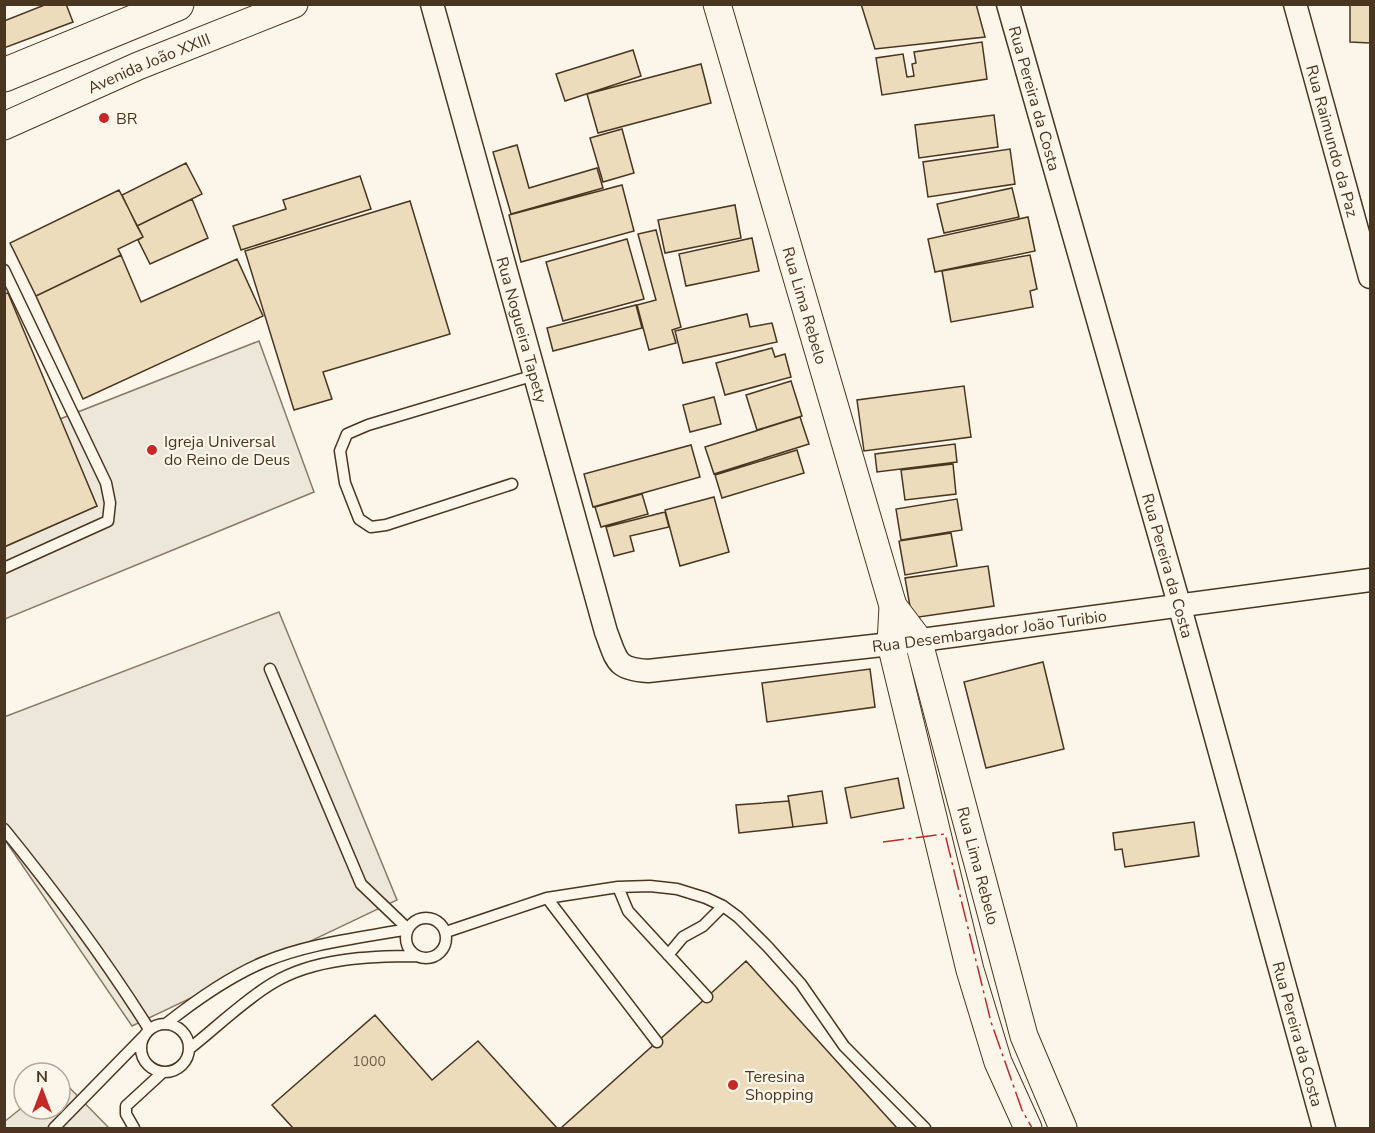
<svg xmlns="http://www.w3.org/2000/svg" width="1375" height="1133" viewBox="0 0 1375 1133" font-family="'Nunito Sans',sans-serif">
<rect width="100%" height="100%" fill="#fbf6e9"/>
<!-- parking -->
<path fill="#ede7d9" stroke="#887966" stroke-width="1.5" d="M259,341l55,151 -309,127 -1,-72 93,-41 -37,-87z
M279,612l118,288 -265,126 -127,-186 -1,-123z
M60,1078l49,50h-104l-1,-6 20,-16v3h36z"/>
<!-- building -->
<path fill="#ecdcbc" stroke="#4a3520" stroke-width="1.5" d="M47,4h19l7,18 -69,26v-27z
M861,4h115l9,33 -110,12z
M1350,4h20v39l-20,-1z
M982,42l5,37 -105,16 -6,-37 27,-4 4,23 7,-1 -2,-12 4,-1 -2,-11z
M633,50l8,26 -76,25 -9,-27z
M701,64l10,39 -113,30 -11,-39z
M994,115l4,32 -79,11 -4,-33z
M622,129l12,44 -31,9 -13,-44z
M517,145l12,43 68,-20 6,20 -92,26 -18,-62z
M1010,149l5,35 -87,13 -5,-35z
M186,163l16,31 -65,32 -15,-31z
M360,176l11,33 -130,41 -8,-24 53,-17 -3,-9z
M622,185l12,46 -113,31 -12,-47z
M1012,188l7,29 -75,16 -7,-29z
M119,190l24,47 -25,12 3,6 -85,41 -26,-53z
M192,199l16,39 -58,26 -12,-24 5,-3 -6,-11z
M410,201l40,133 -127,38 9,27 -38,11 -49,-159z
M735,205l6,33 -76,15 -7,-33z
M1028,217l7,34 -100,21 -7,-33z
M656,230l25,97 -9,3 4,13 -27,7 -12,-45 19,-5 -18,-66z
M752,238l7,33 -73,15 -7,-32z
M627,239l17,60 -81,22 -17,-59z
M121,255l20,47 96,-43 26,57 -180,83 -47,-103z
M1030,255l7,34 -7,2 3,16 -82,15 -9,-51z
M8,293l89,213 -93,41v-253z
M636,305l6,23 -89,23 -6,-23z
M747,314l3,13 22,-4 5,19 -94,21 -8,-32z
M772,348l3,9 10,-3 6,23 -66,18 -9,-32z
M791,381l11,35 -45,14 -11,-35z
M964,386l7,51 -107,14 -7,-51z
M714,397l7,27 -31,8 -7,-27z
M800,417l9,27 -95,30 -9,-27z
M955,444l2,18 -80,10 -2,-18z
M691,445l9,32 -107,30 -9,-33z
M797,450l7,23 -82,25 -7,-23z
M953,464l3,30 -51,6 -4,-30z
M642,494l6,20 -47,13 -6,-20z
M714,497l15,55 -49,14 -15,-56z
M957,499l5,31 -61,10 -5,-31z
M665,512l4,15 -39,9 4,15 -20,5 -8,-29z
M951,533l6,33 -52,9 -6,-34z
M988,566l6,40 -82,12 -7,-40z
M1043,662l21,87 -78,19 -22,-86z
M870,669l5,38 -108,15 -5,-39z
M898,778l6,30 -53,10 -6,-30z
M822,791l5,32 -34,4 -5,-31z
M789,801l4,26 -54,6 -3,-28z
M1194,822l5,34 -74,11 -3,-18 -7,1 -2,-17z
M746,961l151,167h-336l146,-131z
M375,1015l57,65 46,-39 79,87h-264l-21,-23z"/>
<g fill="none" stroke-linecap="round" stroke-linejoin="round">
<!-- service casing -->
<g stroke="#4a3520" stroke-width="13">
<path id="service" d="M4,270l102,213 4,20 -2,18 -104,47
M512,484l-126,41 -15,2 -12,-8 -14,-36 -5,-32 7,-17 21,-9 167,-50
M270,669l91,215 47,45
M4,829c52,64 101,130 145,200
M618,887l10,24 79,86
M547,898l110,144
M406 938a20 20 0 1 1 40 0a20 20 0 1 1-40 0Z
M446,932l101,-34 71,-11 32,-1 27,3 29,9 17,8 15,11 30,30 33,37 43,62 81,82
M668,955l15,-18 20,-11 20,-20
M167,1023c28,-22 64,-47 97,-61 45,-19 96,-24 144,-33
M141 1048a24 24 0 1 1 48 0a24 24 0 1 1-48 0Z
M189,1049c27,-21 55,-49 84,-66 41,-25 98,-27 144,-27
M54,1128l89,-91
M134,1128l-8,-14v-8l37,-34"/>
</g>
<!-- minor casing -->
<g stroke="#4a3520" stroke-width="25">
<g id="minor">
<path id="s1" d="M432,4l174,628c11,28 9,37 42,39l243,-27 479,-64"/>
<path id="s2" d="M1008,4l171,600 145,524"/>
<path id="s3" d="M1295,4l75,273"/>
</g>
</g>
<!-- tertiary casing -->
<g stroke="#4a3520" stroke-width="29">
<g id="tertiary">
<path id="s4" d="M717,4l176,602 -2,38 79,326 28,92 30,66"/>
<path id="s5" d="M4,126l134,-60 156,-62"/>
<path id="s6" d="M893,606l25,33 106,397 39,92"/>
</g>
</g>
<!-- primary casing -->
<g stroke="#4a3520" stroke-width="35">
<path id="primary" d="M4,75l173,-71"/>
</g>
<!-- service -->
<use href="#service" stroke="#fbf6e9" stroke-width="10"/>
<!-- minor -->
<use href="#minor" stroke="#fbf6e9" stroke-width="22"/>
<!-- tertiary -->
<use href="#tertiary" stroke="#fbf6e9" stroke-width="27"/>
<!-- primary -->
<use href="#primary" stroke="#fbf6e9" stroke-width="33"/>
<!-- power -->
<path stroke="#c62828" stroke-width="1.5" stroke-dasharray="21 4.5 3 4.5" stroke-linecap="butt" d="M883,842l62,-8 46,188 31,88 10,18"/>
</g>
<!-- markers -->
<g fill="#c62828" stroke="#fbf6e9" stroke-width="2">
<circle cx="104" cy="118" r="6"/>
<circle cx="152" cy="450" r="6"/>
<circle cx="733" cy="1085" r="6"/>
</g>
<g text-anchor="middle" stroke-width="4.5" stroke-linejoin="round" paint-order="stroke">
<!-- number labels -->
<g font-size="14" fill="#725f47">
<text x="369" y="1066">1000</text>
</g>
<!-- street labels -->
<g font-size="16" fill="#4a3520" stroke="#fbf6e9">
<text dy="6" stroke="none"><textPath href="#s5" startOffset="158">Avenida João XXIII</textPath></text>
<text dy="6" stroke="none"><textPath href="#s2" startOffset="98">Rua Pereira da Costa</textPath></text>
<text dy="6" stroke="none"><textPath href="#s3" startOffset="142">Rua Raimundo da Paz</textPath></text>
<text dy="6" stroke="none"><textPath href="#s4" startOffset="314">Rua Lima Rebelo</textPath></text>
<text dy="6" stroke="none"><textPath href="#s1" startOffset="338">Rua Nogueira Tapety</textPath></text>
<text dy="6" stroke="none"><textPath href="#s2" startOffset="584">Rua Pereira da Costa</textPath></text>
<text dy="6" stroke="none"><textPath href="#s1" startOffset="1059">Rua Desembargador João Turibio</textPath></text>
<text dy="6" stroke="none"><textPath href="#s6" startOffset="276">Rua Lima Rebelo</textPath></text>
<text dy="6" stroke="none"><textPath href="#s2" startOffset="1070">Rua Pereira da Costa</textPath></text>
</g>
<!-- poi labels -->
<g font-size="16" fill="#4a3520" stroke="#fbf6e9" text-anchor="start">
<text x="116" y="124">BR</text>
<text x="164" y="447">Igreja Universal<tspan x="164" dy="18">do Reino de Deus</tspan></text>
<text x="745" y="1082">Teresina<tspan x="745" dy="18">Shopping</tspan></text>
</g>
</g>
<!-- border -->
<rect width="1375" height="1133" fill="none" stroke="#4a3520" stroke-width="12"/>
<!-- north arrow -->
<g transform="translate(42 1091)"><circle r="28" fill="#fbf6e9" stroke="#b4a999" stroke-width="1.5"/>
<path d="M0-4.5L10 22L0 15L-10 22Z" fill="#c62828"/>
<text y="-9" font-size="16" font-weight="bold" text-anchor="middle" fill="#4a3520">N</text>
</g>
</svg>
